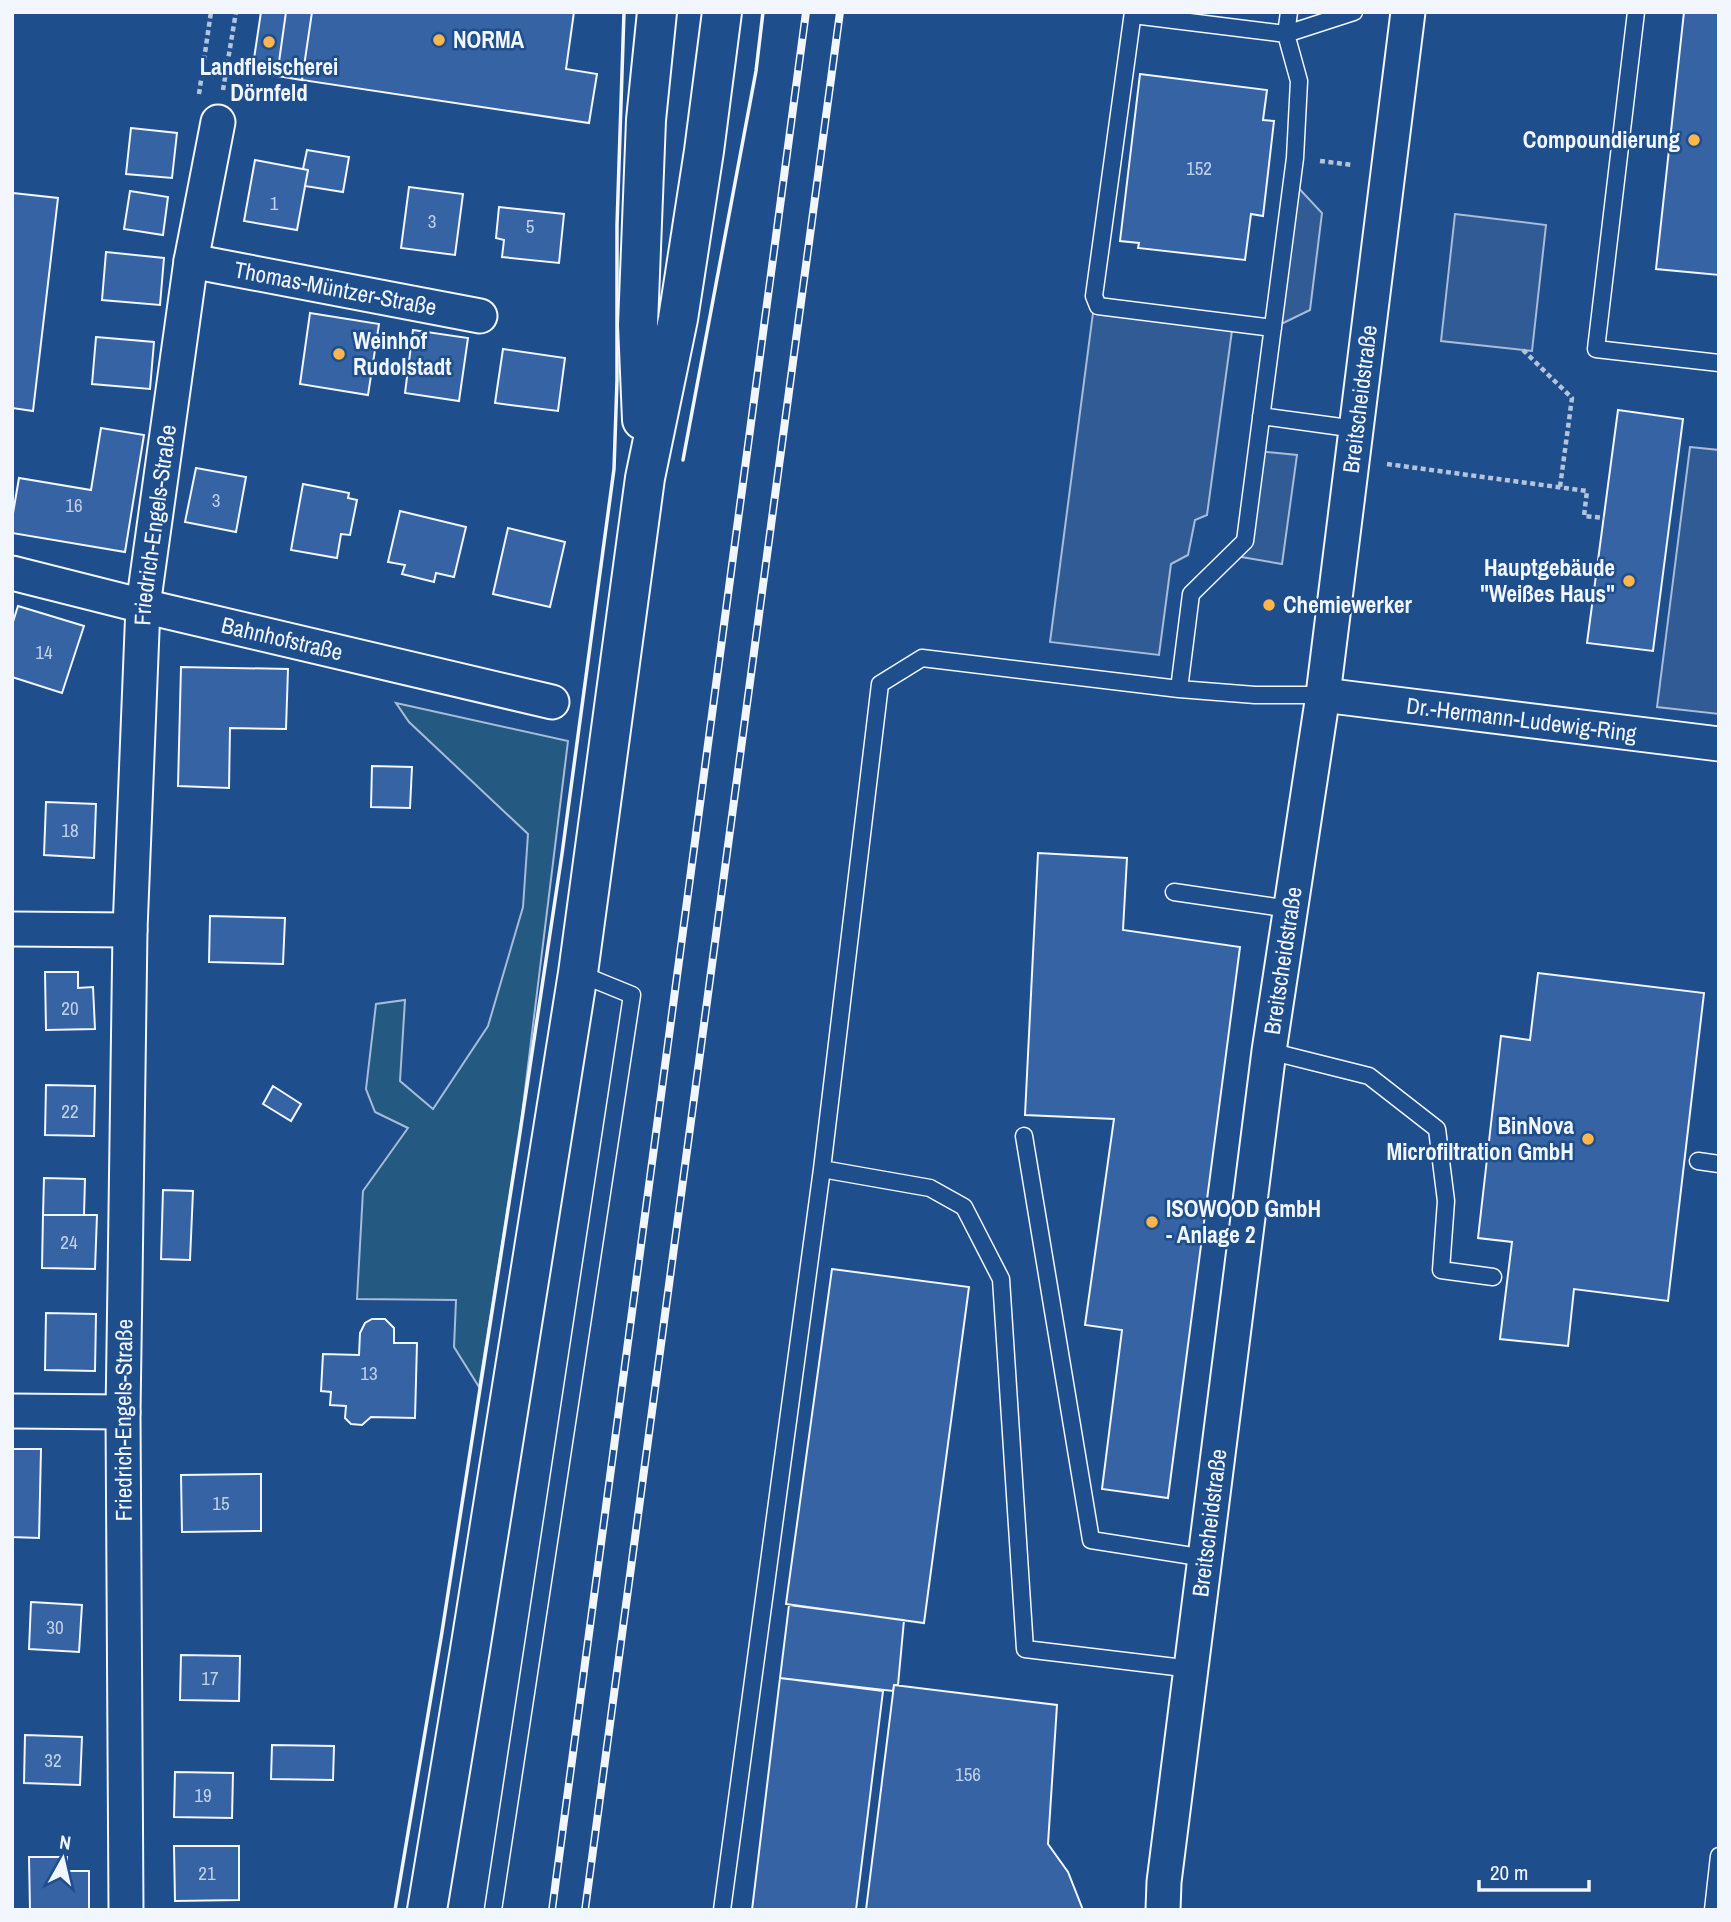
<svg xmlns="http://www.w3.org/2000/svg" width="1731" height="1922" viewBox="0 0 1731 1922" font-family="'Archivo Narrow',sans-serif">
<rect width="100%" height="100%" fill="#1f4e8c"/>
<!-- green -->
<path fill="#245a82" stroke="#a8bbd7" stroke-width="2" d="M396,703l172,38 -49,398 -40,248 -25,-40 2,-47 -99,-1 6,-108 45,-63 -33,-16 -9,-23 10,-85 29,-4 -5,81 33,28 55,-83 35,-119 5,-73 -119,-112z"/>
<!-- parking -->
<path fill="#305b95" stroke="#a8bbd7" stroke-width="2" d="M1292,181l30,32 -12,97 -37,18z
M1455,214l91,11 -14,126 -91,-10z
M1094,305l139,18 -26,192 -12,5 -7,35 -17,9 -12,91 -109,-13z
M1690,447l29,3v264l-62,-7z
M1257,451l40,4 -15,109 -52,-9 15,-14z"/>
<!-- building -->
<path fill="#3563a3" stroke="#f2f6ff" stroke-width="2" d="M261,12h25l-9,64 -25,-4z
M286,12h26l-10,68 -25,-4z
M312,12h262l-8,57 31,5 -8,49 -287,-43z
M1684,12h35v263l-63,-6z
M1140,74l127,16 -4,30 11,1 -11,95 -12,-2 -6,46 -107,-12 1,-5 -19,-2z
M131,128l46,5 -5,45 -46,-4z
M307,150l42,7 -6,35 -38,-6 3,-16 -5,-1z
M255,160l53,10 -11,60 -53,-9z
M409,187l54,7 -8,61 -54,-7z
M130,191l38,6 -5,38 -39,-6z
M13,193l45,5 -25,213 -21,-3z
M499,207l65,7 -5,49 -57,-6 2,-17 -8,-2z
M106,252l58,6 -4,47 -58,-5z
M310,313l69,11 -11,71 -68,-11z
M413,330l55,8 -9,63 -54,-8z
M96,337l58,5 -4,47 -58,-5z
M503,349l62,9 -7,53 -63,-8z
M1618,410l65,9 -30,232 -66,-8z
M101,428l43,7 -19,117 -113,-19v-14l7,-41 72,12z
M196,468l50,9 -10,55 -51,-10z
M303,484l46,9 -1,5 9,2 -7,35 -9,-1 -4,24 -46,-8z
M400,511l66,16 -12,50 -18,-4 -2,9 -32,-8 3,-9 -17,-3z
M508,528l57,14 -15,65 -57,-13z
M18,606l66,20 -22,67 -50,-16v-52z
M181,667l107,2 -2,60 -56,-1 -1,60 -51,-2z
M372,766l40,1 -2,41 -39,-1z
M46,802l50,2 -2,54 -50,-3z
M1038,853l89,5 -4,72 117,17 -72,551 -66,-9 20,-159 -37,-5 29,-206 -89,-4z
M210,916l75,2 -2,46 -74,-2z
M45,972h33v16l15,-1 2,42 -49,1z
M1538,973l166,20 -36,308 -94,-12 -6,57 -68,-7 12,-97 -34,-4 23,-202 29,4z
M46,1085l49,1 -1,50 -49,-1z
M273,1086l28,18 -10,17 -28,-17z
M44,1178l41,1 -1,36h-41z
M163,1190l30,1 -3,69 -29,-1z
M43,1215h54l-2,54 -53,-1z
M832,1269l137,18 -45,336 -138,-19z
M46,1313l50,1 -1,57 -50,-1z
M372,1319h13l9,9v15h23l-2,75 -44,-1 -9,8 -11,-1 -6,-6 1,-12 -16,-1 1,-13 -10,-1 2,-37 36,1 1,-22 5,-10z
M12,1449h29l-2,89 -27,-1z
M261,1474v57l-79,1 -1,-57z
M31,1602l51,3 -3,47 -50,-3z
M789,1605l115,15 -6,65h-4l-1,6 -113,-13z
M181,1655l59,1 -1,45 -59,-1z
M780,1678l103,13 -27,219h-104z
M894,1685l163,20 -9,139 20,28 15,38h-217z
M25,1735l57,2 -2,48 -56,-2z
M272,1745l62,1 -1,34 -62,-1z
M175,1772l58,1 -1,45 -58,-1z
M174,1846h65v54l-64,1z
M29,1857h38v14h22v39h-59z"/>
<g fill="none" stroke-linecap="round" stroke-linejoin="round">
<!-- service casing -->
<g stroke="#f2f6ff" stroke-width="19">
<path id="service" d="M1133,12l-39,284 4,10 175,22
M1636,12l-40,337 123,14
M1133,15l153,19 68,-22
M1261,416l95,13
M1179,689l12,-95 54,-53 50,-383 4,-77 -13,-47 3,-22
M1174,892l116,17
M1269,1051l100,25 68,53 9,72 -5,69 52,7
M1024,1136l67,404 114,18
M1698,1161l21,3
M822,1169l108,19 34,19 37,72 24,370 167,20
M493,1910l139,-915 -54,-22
M722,1910l100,-741 58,-485 42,-26 257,31 76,6h68
M1713,1910l6,-54"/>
</g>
<!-- minor casing -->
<g stroke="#f2f6ff" stroke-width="37">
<g id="minor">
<path id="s1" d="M191,261l289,55"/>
<path id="s2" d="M12,573l131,33 409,96"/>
<path id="s3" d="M1323,695l396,49"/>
<path d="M12,929l118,1"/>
<path d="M12,1411l111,1"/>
<path id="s4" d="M126,1910l-3,-498 2,-131 5,-351 13,-324 48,-345 27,-139"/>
<path id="s5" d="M1163,1910l1,-28 105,-831 54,-356 85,-683"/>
</g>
</g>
<!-- primary casing -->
<g stroke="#f2f6ff" stroke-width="42">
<path id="primary" d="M642,420l-4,-95 8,-205 11,-108
M427,1910l43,-260 108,-677 67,-495 33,-159 26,-168 18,-139"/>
</g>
<!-- path -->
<path stroke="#b3c4dc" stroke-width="4.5" stroke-dasharray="5 3.5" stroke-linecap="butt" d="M223,90l13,-78
M199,94l12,-82
M1320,161l33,4
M1523,350l49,48 -12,89
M1387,464l200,27 -3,25 20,2"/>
<!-- service -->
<use href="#service" stroke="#1f4e8c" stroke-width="16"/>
<!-- minor -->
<use href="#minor" stroke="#1f4e8c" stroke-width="33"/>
<!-- primary -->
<use href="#primary" stroke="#1f4e8c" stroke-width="38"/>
<!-- rail casing -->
<g stroke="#f2f6ff" stroke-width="8">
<path id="rail" d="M552,1910l254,-1898
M585,1910l255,-1898"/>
</g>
<!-- rail -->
<use href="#rail" stroke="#1f4e8c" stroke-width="5" stroke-dasharray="16" stroke-linecap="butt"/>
<!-- wall -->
<path stroke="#f2f6ff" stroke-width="3.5" d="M683,460l73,-389 7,-59
M395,1910l47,-278 77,-493 43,-285 52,-385 3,-89v-155l7,-213"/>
</g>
<!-- markers -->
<g fill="#ffb74d" stroke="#1f4e8c" stroke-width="2.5">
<circle cx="439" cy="40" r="7"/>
<circle cx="269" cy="42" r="7"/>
<circle cx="1694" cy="140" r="7"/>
<circle cx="339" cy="354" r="7"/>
<circle cx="1629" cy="581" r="7"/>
<circle cx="1269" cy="605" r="7"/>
<circle cx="1588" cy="1139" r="7"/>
<circle cx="1152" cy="1222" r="7"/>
</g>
<g text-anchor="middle" stroke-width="5" stroke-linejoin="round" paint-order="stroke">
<!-- number labels -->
<g font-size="19" fill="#c3d1e8">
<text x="1199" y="175">152</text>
<text x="274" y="210">1</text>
<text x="432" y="228">3</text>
<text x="530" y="233">5</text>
<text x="216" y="507">3</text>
<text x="74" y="512">16</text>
<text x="44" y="659">14</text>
<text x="70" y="837">18</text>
<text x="70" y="1015">20</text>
<text x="70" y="1118">22</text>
<text x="69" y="1249">24</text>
<text x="369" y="1380">13</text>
<text x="221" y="1510">15</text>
<text x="55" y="1634">30</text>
<text x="210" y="1685">17</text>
<text x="53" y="1767">32</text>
<text x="968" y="1781">156</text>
<text x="203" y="1802">19</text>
<text x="207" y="1880">21</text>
</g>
<!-- poi labels -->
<g font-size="23" font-weight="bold" fill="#f2f6ff" stroke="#1f4e8c" text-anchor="start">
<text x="453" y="48">NORMA</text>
<text x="269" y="75" text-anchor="middle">Landfleischerei<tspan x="269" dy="26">Dörnfeld</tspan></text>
<text x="1680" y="148" text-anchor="end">Compoundierung</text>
<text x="353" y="349">Weinhof<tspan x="353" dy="26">Rudolstadt</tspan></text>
<text x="1615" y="576" text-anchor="end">Hauptgebäude<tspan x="1615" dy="26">"Weißes Haus"</tspan></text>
<text x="1283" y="613">Chemiewerker</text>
<text x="1574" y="1134" text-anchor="end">BinNova<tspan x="1574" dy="26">Microfiltration GmbH</tspan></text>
<text x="1166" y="1217">ISOWOOD GmbH<tspan x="1166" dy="26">- Anlage 2</tspan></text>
</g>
<!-- street labels -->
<g font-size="23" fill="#f2f6ff" stroke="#1f4e8c">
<text dy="8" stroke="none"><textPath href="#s1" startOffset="147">Thomas-Müntzer-Straße</textPath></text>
<text dy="8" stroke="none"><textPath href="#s5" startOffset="1524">Breitscheidstraße</textPath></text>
<text dy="8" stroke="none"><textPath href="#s4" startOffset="1386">Friedrich-Engels-Straße</textPath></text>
<text dy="8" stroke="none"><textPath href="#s2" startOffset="278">Bahnhofstraße</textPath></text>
<text dy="8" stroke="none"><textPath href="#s3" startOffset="200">Dr.-Hermann-Ludewig-Ring</textPath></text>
<text dy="8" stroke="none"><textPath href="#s5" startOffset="957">Breitscheidstraße</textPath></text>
<text dy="8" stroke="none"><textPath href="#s4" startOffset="490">Friedrich-Engels-Straße</textPath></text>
<text dy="8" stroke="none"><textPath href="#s5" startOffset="390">Breitscheidstraße</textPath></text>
</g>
</g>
<!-- border -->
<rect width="1731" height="1922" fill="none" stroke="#f2f6ff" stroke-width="28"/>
<!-- north arrow -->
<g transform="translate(63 1859) rotate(8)" stroke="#1f4e8c" stroke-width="5" paint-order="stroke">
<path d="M0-5L12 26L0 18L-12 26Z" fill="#f2f6ff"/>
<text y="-10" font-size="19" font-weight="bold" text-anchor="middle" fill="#f2f6ff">N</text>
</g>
<!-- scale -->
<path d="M1479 1880v10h110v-10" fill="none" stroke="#f2f6ff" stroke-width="3.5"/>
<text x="1490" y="1880" font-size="21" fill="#f2f6ff" stroke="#1f4e8c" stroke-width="5" paint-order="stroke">20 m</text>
</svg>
